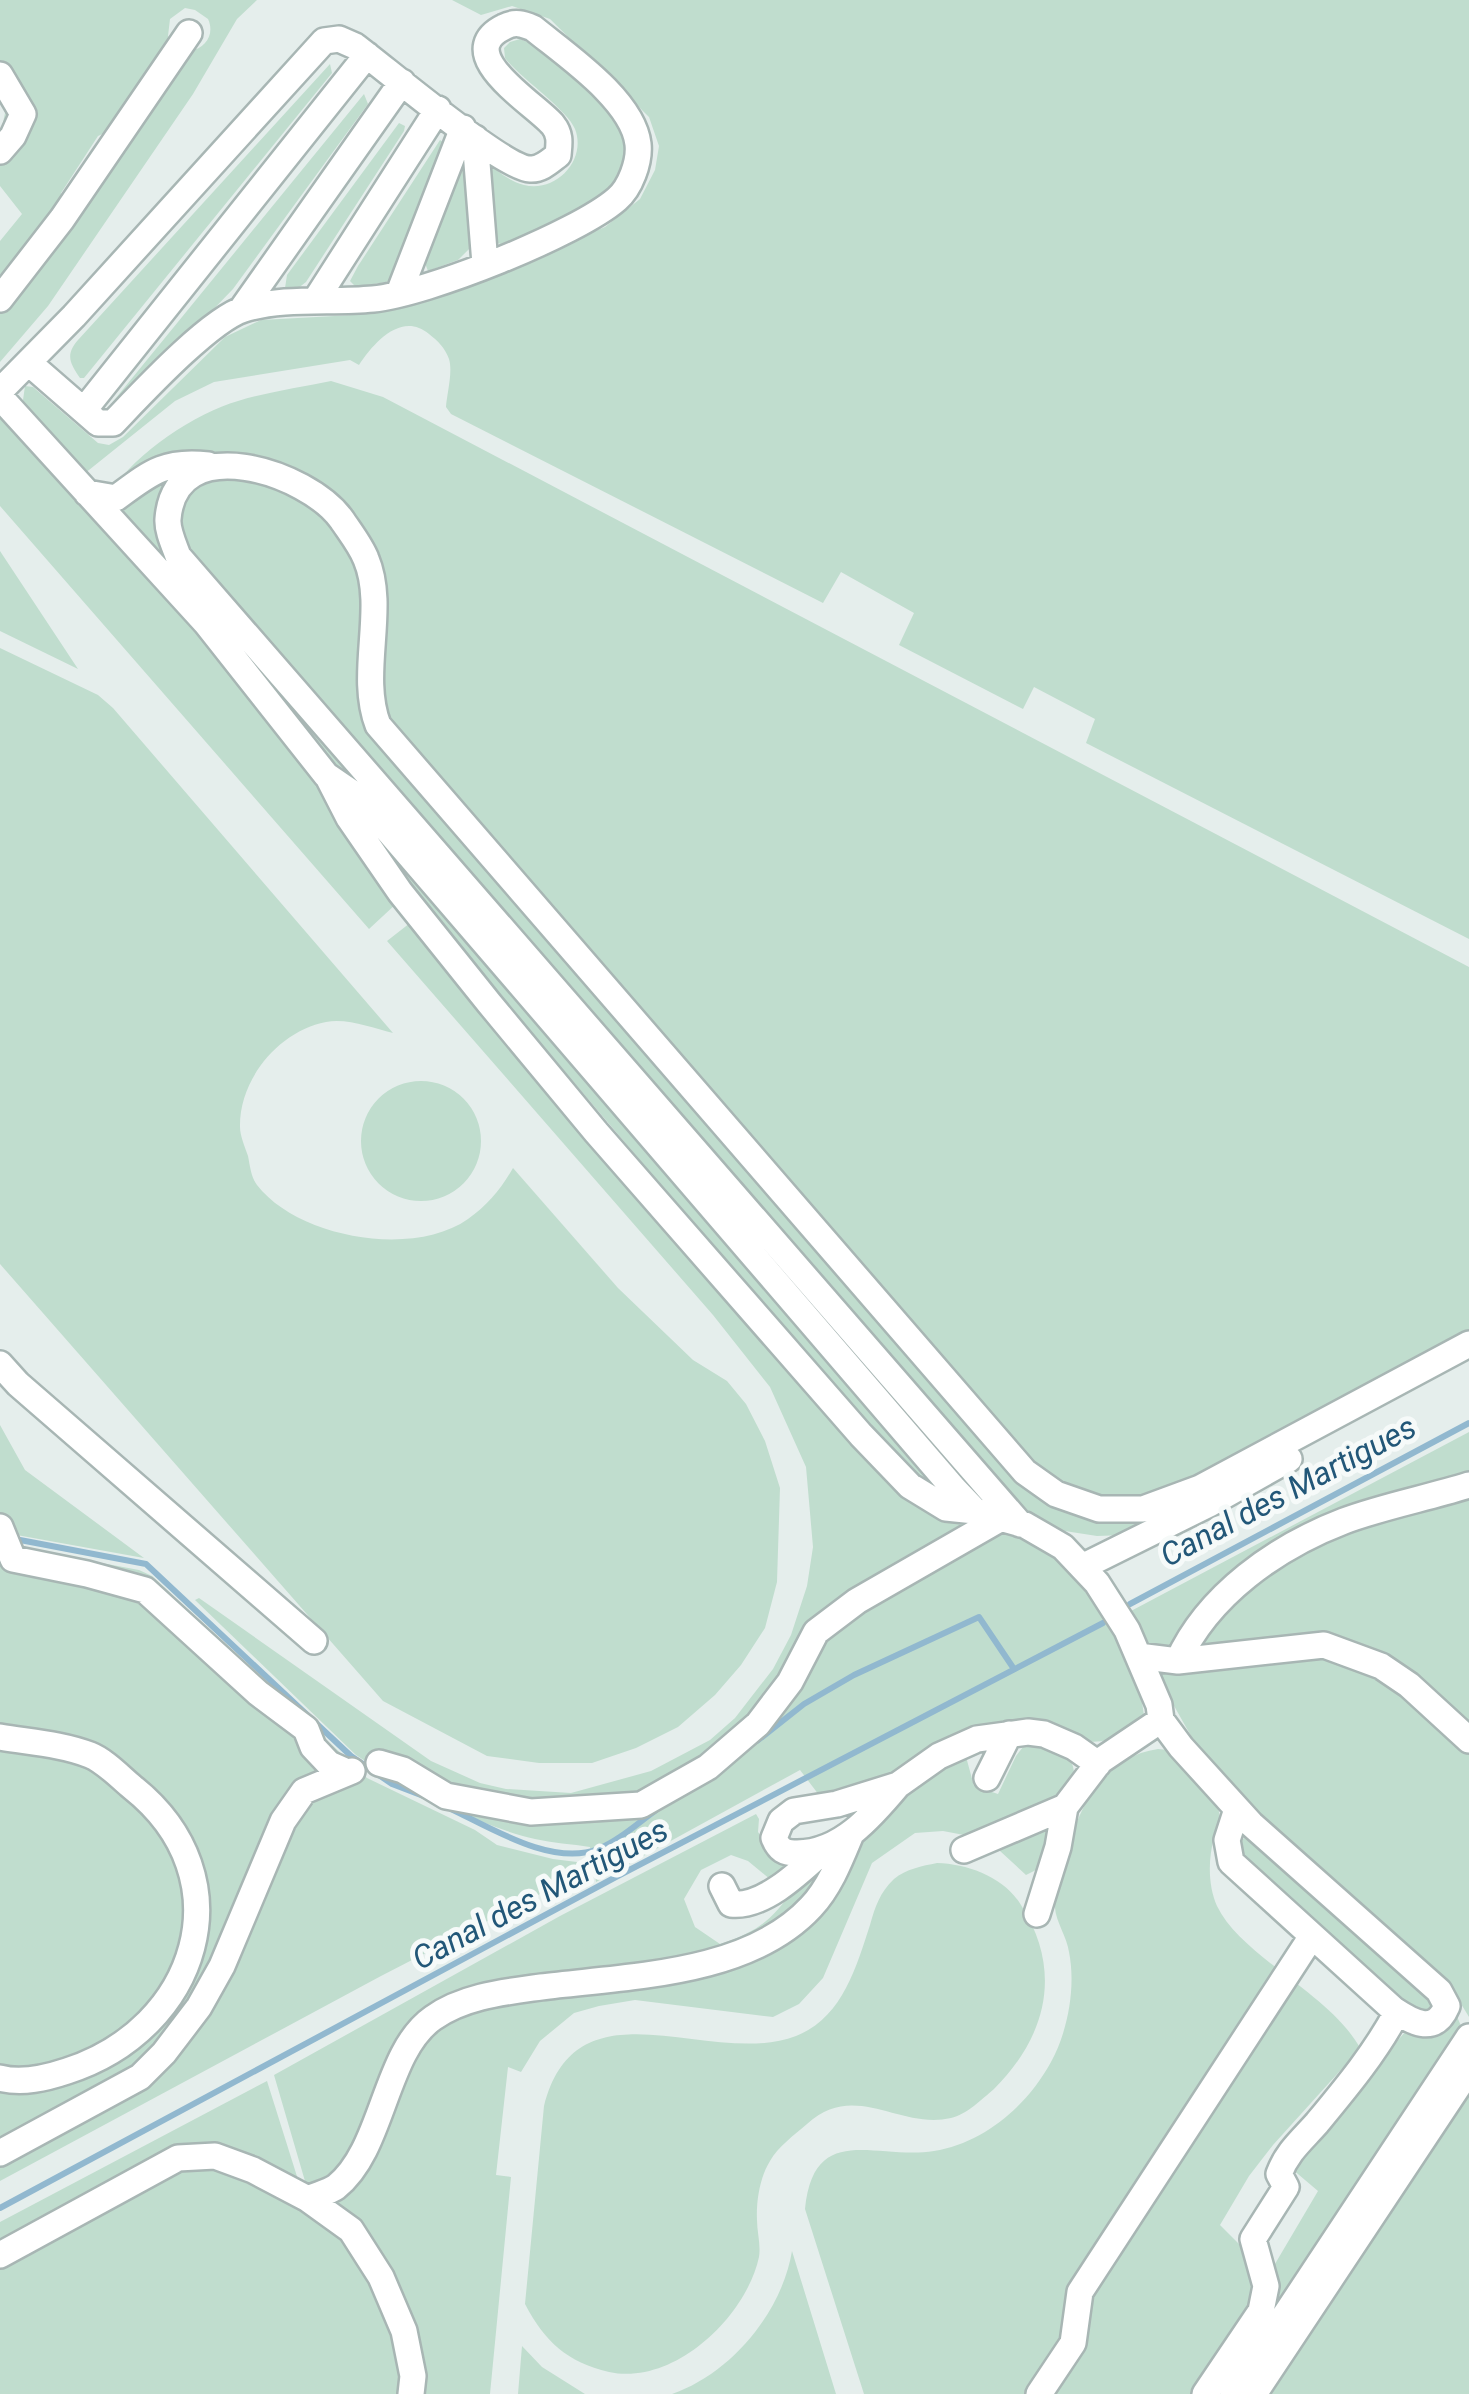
<svg xmlns="http://www.w3.org/2000/svg" width="1469" height="2394" viewBox="0 0 1469 2394" font-family="Roboto,sans-serif">
<rect width="100%" height="100%" fill="#e5eeec"/>
<!-- green -->
<path fill="#c0ddce" d="M0,0h257l-20,19 -44,75 -145,212 -48,56v-59l190,-252c16,-3 25,-17 18,-32l-13,-9 -10,-2 -15,11 -2,17 5,7 -62,87 -13,6 -37,57 1,16 -62,83v-51l22,-27 -22,-28v-49l5,-24 -5,-21z
M452,0h1017v939l-383,-196 9,-24 -61,-32 -11,22 -124,-64 15,-32 -73,-41 -18,31 -372,-189 -5,-7c1,-14 7,-35 3,-48 -4,-11 -11,-18 -20,-25 -27,-23 -55,8 -70,31l-9,-5 -136,22 -39,19 -91,73 -58,-61 -3,-13 2,-14 8,1 65,56 11,2 14,-8 102,-100 36,-17 92,-5 70,-12 182,-76 35,-28 15,-29 4,-24 -10,-29 -99,-98 -38,-13 -31,9z
M520,39l10,4c50,41 148,99 64,163 -19,15 -68,28 -93,38l-8,-2 -7,-82c10,11 23,21 38,25 32,8 63,-25 51,-56 -8,-20 -55,-51 -70,-71l-1,-10 6,-6z
M330,64l2,9 -248,305h-4c-10,-15 -15,-23 -2,-38z
M364,94l4,10 -135,185 -112,116 -10,-1z
M399,123l6,3 -1,5 -98,151 -9,7 -12,-1 2,-13z
M440,140l8,5 -54,132 -8,5 -30,5 -6,-6 8,-15z
M462,166l8,3 5,74 -17,17 -30,11 -5,-13z
M331,381l52,16 1086,570v386l-344,182 -28,1 -45,-7 -127,-43 -32,-27 -427,-504 -94,-121 -84,-127 -63,-85 -102,-109 -11,-22c23,-38 84,-78 126,-90 30,-9 63,-14 93,-20z
M0,409l176,193 137,176 84,125 -28,26 -369,-423z
M0,551l78,118 -78,-38z
M0,648l98,47 15,13 280,325c-21,-5 -45,-15 -67,-11 -47,9 -87,57 -86,105 0,9 5,20 8,29 2,10 3,21 9,29 41,53 156,73 211,34 20,-14 33,-30 45,-51l105,120 75,72 34,21 19,23 19,37 15,47 -3,94 -12,46 -24,37 -26,30 -37,32 -42,21 -44,15h-53l-52,-7 -104,-55 -383,-437z
M410,923l485,565c41,34 75,29 122,44 26,9 58,31 75,54 18,25 50,98 52,129 -19,22 -41,32 -69,24l-136,10 -51,27 -66,23 -22,-29 -204,112 -2,-16 -213,110 -381,205v-637l139,26 13,6 215,202 108,52 22,15 56,14 40,5 -3,-17c-18,-3 -38,-4 -55,-8 -54,-12 -134,-53 -179,-84l-161,-155 4,-2 232,163 49,22 26,6 65,4 80,-22 59,-31 25,-22 38,-49 18,-34 16,-49 6,-39 -7,-80 -36,-80 -57,-72 -326,-374z
M361 1141a60 60 0 1 1 120 0a60 60 0 1 1-120 0Z
M0,1425l25,45 119,88 -144,-26z
M1469,1432v585l-20,-33 -222,-201 -32,-40 -39,-69 -25,-63z
M1026,1743c28,3 56,10 46,44l-30,19 -78,29 -21,-4 -28,2 -43,30 -49,115 -24,26 -26,13 -138,-17 -36,6 -25,7 -34,28 -19,31 -13,-5 -12,108 15,2 -21,217h-72l-3,-59 -108,-147 -33,-113 286,-159 196,-102 3,5 -1,13 13,18 21,13 -21,17 -23,-19 -17,-6 -30,15 -17,29 11,28 25,17c62,-20 57,-42 98,-81 44,-43 95,-78 147,-110l9,33 24,8 18,-38z
M1158,1749l10,1c13,14 44,41 50,58 4,12 -1,19 -4,30 -6,21 -6,48 3,68 24,50 110,86 142,140l-2,6 -84,93 -24,31 -29,49 26,26 26,18 46,-78 -26,-22 -1,-11 116,-128 19,5 29,-23 10,23 -239,359h-362l-59,-185c9,-88 70,-49 129,-58 50,-8 93,-45 117,-89 17,-31 25,-75 18,-110 -2,-15 -13,-30 -14,-44 -1,-10 5,-26 8,-37 11,-54 34,-113 95,-122z
M1052,1818l-10,49 -16,8 -26,-24 3,-8z
M1249,1835l189,169 -11,12 -17,-5 -166,-152 -6,-8 2,-10z
M937,1863c31,1 67,14 84,42 42,66 26,131 -27,184 -12,10 -28,26 -43,29 -52,12 -96,-38 -144,6 -13,11 -29,23 -37,37 -10,16 -14,40 -13,59 0,12 4,25 2,37 -13,60 -85,129 -150,115 -42,-10 -64,-30 -84,-68l19,-198c33,-130 167,-37 252,-70 46,-18 60,-68 74,-111 5,-18 10,-33 24,-46 12,-10 28,-13 43,-16z
M1469,2079v315h-208z
M267,2081l33,105 -83,-37 -217,97v-24z
M225,2164l104,54 69,108 7,68h-405v-132l178,-95z
M792,2251l44,143h-164c59,-20 110,-82 120,-143z
M522,2346l20,21 43,27h-67z"/>
<g fill="none" stroke-linecap="round" stroke-linejoin="round">
<!-- stream -->
<path stroke="#91b8cf" stroke-width="6" d="M20,1540l126,24 205,192 41,28 34,13
M1130,1604l339,-181
M757,1741l47,-37 50,-29 125,-58 35,52
M451,1809c40,19 102,58 147,40 20,-8 40,-26 58,-39
M0,2208l614,-330 489,-255"/>
<!-- minor casing -->
<g stroke="#a8b6b4" stroke-width="30">
<path id="minor" d="M0,75l23,39 -10,22 -13,15
M475,138l10,126
M399,293l64,-165
M0,299l62,-80 127,-186
M315,301l123,-192
M242,309l160,-227
M0,391l74,-75 250,-275 15,-2 16,7c30,22 147,122 175,123 11,1 20,-8 28,-14 1,-11 3,-20 -5,-30 -16,-20 -104,-71 -49,-98 11,-6 19,-3 29,1 33,27 100,72 105,116 2,18 -8,44 -21,55 -40,35 -191,95 -244,100 -42,4 -88,-2 -129,10 -35,11 -104,86 -131,114h-15l-69,-60
M0,397l206,226 120,152 35,24 593,690 21,22 50,14 38,22 34,36 30,47 32,75 2,15 20,27 70,77 188,167 8,15c-12,28 -32,18 -53,4l-163,-148 -4,-22 10,-31
M84,410l283,-355
M87,493l29,5c34,-25 48,-38 92,-33
M329,779l20,39 51,74 89,111 107,129 265,303 49,51 36,22 29,3
M0,1364l18,20 296,257
M1020,1524l-842,-968c-4,-11 -11,-26 -10,-37 7,-91 140,-47 174,1 8,12 19,26 24,39 21,50 -8,114 12,166l647,747 31,22 43,15h44l57,-21 269,-144
M0,1527l13,32 74,15 58,16 113,103 48,36 7,18 16,17 18,8
M1082,1567l127,-63 80,-45
M1138,1656l40,5 146,-16 57,21 28,19 60,55
M1178,1661c30,-66 98,-114 166,-140 40,-15 84,-23 125,-36
M0,1737c29,5 62,7 90,18 15,6 30,22 42,32 115,91 66,242 -65,284 -21,7 -45,13 -67,7
M379,1763l24,7 43,26 85,16 110,-7 67,-38 50,-43 32,-42 26,-50 41,-31 141,-81
M987,1778l22,-44
M898,1785c-26,31 -57,68 -101,68 -13,0 -18,-3 -23,-15l7,-17 13,-10 43,-7 61,-19 41,-29 38,-17 51,-7 16,2 30,13 24,17
M1065,1807l35,-46 61,-41
M964,1850l101,-43 -7,40 -21,67
M722,1886l9,18c33,4 71,-34 94,-55
M0,2153l140,-76 24,-24 35,-46 23,-41 61,-145 21,-30 48,-20
M308,2199c8,-4 21,-7 28,-12 48,-38 48,-135 97,-169 31,-22 72,-26 108,-31 88,-11 207,-12 270,-80 19,-20 30,-49 40,-73
M0,2255l178,-97 37,-2 38,14 55,29 43,31 30,47 23,54 9,45 -2,18
M1039,2394l34,-51 7,-51 232,-356
M1205,2394l56,-83 5,-25 -13,-47 33,-52 -7,-13c8,-22 23,-34 38,-51 29,-35 59,-71 80,-111
M1233,2394l236,-357
M1254,2394l215,-324"/>
</g>
<!-- minor -->
<use href="#minor" stroke="#fff" stroke-width="25"/>
</g>
<g text-anchor="middle" stroke-width="10" stroke-linejoin="round" paint-order="stroke">
<!-- water labels -->
<g font-size="32" font-style="italic" fill="#225778" stroke="#f6faf9">
<text transform="translate(1288 1491) rotate(-28)" y="11">Canal des Martigues</text>
<text transform="translate(540 1894) rotate(-28)" y="11">Canal des Martigues</text>
</g>
</g>
</svg>
